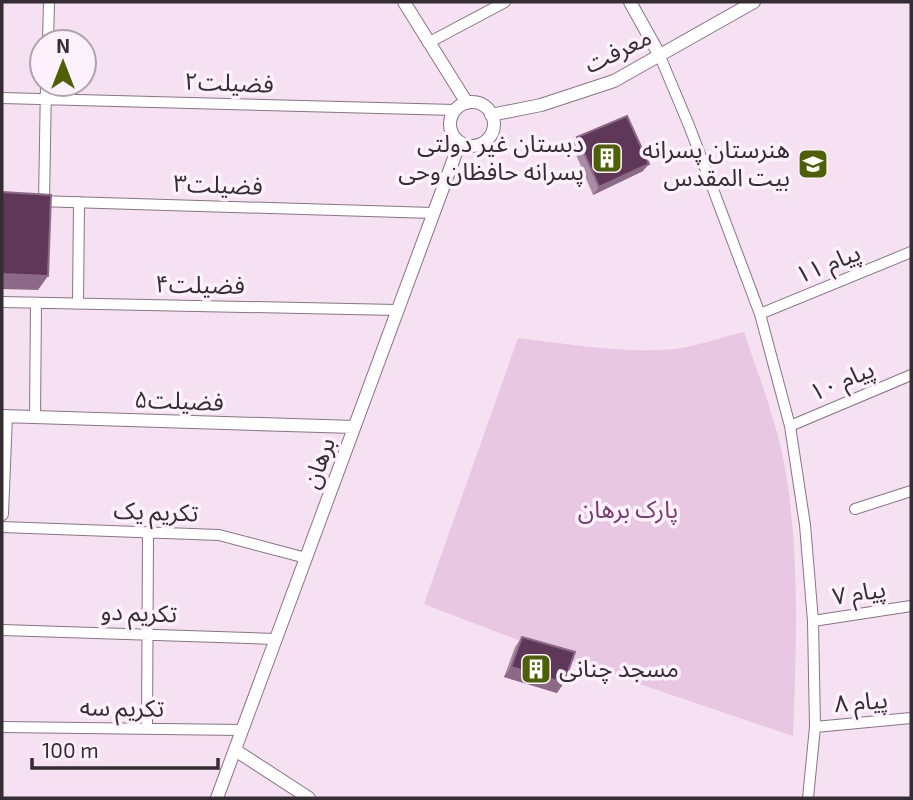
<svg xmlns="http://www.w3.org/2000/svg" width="913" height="800" viewBox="0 0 913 800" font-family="'Exo 2','Noto Sans Arabic',sans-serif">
<rect width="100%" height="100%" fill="#f5e1f1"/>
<!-- green -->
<path fill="#e8c7e2" d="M744,332c16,48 36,98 43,148 13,86 9,171 6,256l-210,-71 -159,-61 94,-266c52,6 105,16 158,11 22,-3 46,-12 68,-17z"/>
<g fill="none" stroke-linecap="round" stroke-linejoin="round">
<!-- minor casing -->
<g stroke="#887584" stroke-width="12">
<path id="minor" d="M48,42l1,-40
M428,43l77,-41
M659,54l31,74 70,186 30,112 15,99 8,96 2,106 -7,71
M2,98l453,12
M37,201l396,12
M44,201l2,-117
M2,302l395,8
M78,304l1,-102
M760,314l151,-62
M35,417l1,-114
M790,426l121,-51
M855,509l56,-18
M2,527l217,8 87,23
M813,621l98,-15
M2,630l274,9
M2,727l240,3
M815,727l96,-9
M147,729l1,-197"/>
</g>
<!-- tertiary casing -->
<g stroke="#887584" stroke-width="14">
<path id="tertiary" d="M404,2l63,101
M630,2l29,52
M450 124a22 22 0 1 1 44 0a22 22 0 1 1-44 0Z
M491,115l50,-10 73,-24 140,-79
M2,416l352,11
M2,514l4,-98
M235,750l74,48
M217,798l243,-656"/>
</g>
<!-- minor -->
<use href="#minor" stroke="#fff" stroke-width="10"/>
<!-- tertiary -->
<use href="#tertiary" stroke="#fff" stroke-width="12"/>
</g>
<!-- wall -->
<path fill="#aa8ca5" d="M577,137l66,34 -50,24 -21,-50z
M522,637l35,56 -53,-16 11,-30z"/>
<!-- shaded-wall -->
<path fill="#8c6a87" d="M649,164l-6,7 -50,24 6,-8z
M2,274l46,2 -10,14 -36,-1z
M511,667l53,16 -7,10 -53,-16z"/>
<!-- building -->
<path fill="#5f3759" stroke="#8c6a87" stroke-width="2" d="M627,116l22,48 -50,23 -22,-50z
M2,192l49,3 -3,81 -46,-2z
M522,637l53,15 -11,31 -53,-16z"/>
<!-- icons -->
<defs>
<g id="building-square" transform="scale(1.575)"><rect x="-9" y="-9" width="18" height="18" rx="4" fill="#4d6007" stroke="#fdf1fb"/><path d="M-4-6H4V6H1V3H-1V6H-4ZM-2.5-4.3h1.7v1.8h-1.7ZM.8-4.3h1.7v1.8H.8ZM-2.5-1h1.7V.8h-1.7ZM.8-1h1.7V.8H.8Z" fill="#fff"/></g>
<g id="school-square" transform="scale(1.575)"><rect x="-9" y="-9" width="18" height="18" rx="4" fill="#4d6007" stroke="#fdf1fb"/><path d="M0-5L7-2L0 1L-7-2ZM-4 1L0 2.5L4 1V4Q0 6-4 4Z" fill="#fff"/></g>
</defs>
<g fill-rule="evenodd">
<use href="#building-square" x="607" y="158"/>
<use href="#school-square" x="813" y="164"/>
<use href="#building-square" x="536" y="669"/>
</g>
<g text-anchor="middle" stroke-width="7" stroke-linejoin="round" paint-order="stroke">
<!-- street labels -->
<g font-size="24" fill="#352d33" stroke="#fdf1fb">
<text transform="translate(618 51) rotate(-26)" y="8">معرفت</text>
<text transform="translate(229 83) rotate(2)" y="8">فضیلت۲</text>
<text transform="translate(218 185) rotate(2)" y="8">فضیلت۳</text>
<text transform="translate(828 264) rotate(-22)" y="8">پیام ۱۱</text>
<text transform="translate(200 285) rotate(1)" y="8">فضیلت۴</text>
<text transform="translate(842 381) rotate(-23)" y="8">پیام ۱۰</text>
<text transform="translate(179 401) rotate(2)" y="8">فضیلت۵</text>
<text transform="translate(319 463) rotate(-70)" y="8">برهان</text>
<text transform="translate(156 512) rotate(2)" y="8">تکریم یک</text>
<text transform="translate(859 593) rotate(-9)" y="8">پیام ۷</text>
<text transform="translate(139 613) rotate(2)" y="8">تکریم دو</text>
<text transform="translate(861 702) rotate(-5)" y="8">پیام ۸</text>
<text transform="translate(122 708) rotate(1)" y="8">تکریم سه</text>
</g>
<!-- poi labels -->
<g font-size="24" fill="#352d33" stroke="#fdf1fb" text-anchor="end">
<text x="584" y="152">دبستان غیر دولتی<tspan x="584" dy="28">پسرانه حافظان وحی</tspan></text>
<text x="790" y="158">هنرستان پسرانه<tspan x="790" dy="28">بیت المقدس</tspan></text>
<text x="559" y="677" text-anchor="start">مسجد چنانی</text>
</g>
<!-- park labels -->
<g font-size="24" fill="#773d6f" stroke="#fdf1fb">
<text x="628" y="518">پارک برهان</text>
</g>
</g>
<!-- border -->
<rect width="913" height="800" fill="none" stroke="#352d33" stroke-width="7"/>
<!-- north arrow -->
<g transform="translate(63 63)"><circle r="33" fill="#fdf1fb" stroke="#ada3ab" stroke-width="2"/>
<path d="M0-5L12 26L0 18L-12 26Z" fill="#4d6007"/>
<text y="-10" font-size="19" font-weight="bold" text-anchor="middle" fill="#352d33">N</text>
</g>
<!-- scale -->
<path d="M32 758v10h186v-10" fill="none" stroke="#352d33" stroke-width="3.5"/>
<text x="42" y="758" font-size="21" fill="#352d33" stroke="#fdf1fb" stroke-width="5" paint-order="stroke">100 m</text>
</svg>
